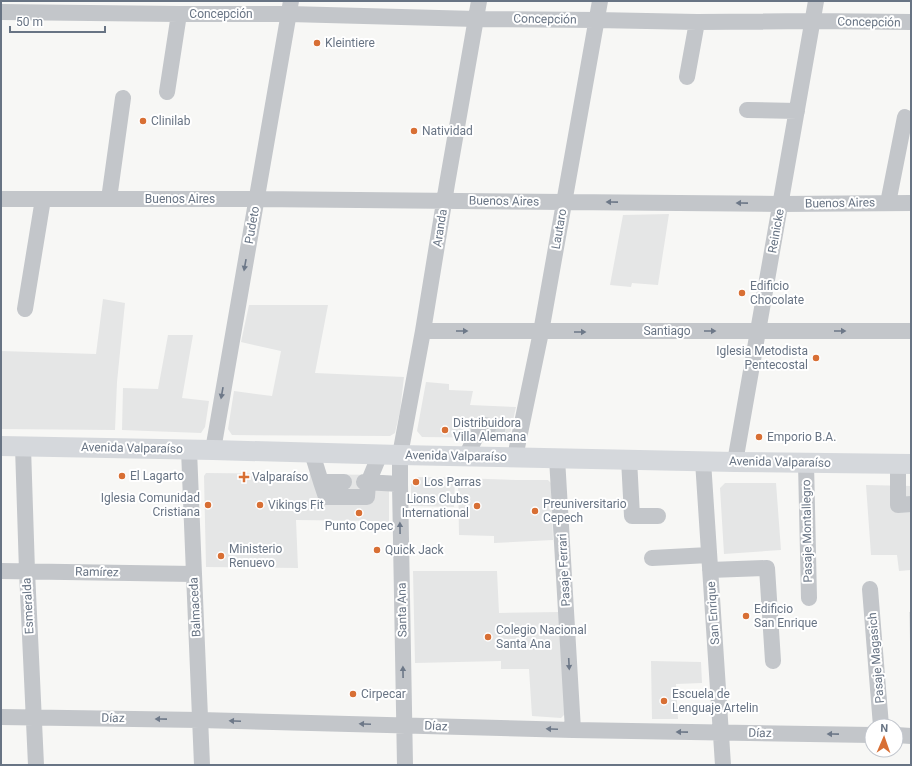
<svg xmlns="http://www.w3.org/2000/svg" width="912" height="766" viewBox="0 0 912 766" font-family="Roboto,sans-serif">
<rect width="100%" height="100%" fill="#f7f7f5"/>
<!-- built -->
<path fill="#e5e6e6" d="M669,214l-11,71 -26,-2 -1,4 -21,-2 13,-70z
M103,299l22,4 -8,79 -2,48 -114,-1v-78l95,3z
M249,305h79l-13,68 89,4 -4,34 -5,22 -5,3 -158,-1 -4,-6 6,-38 38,5 9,-45 -40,-9z
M168,335h25l-11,63 27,3 -4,26 -4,6 -79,-3 1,-42 35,1z
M426,382l23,2v6l24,1 -3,14 46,2 -7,31 -87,-1 -5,-6z
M206,473l178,2 5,6v41l-16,-1 -77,-1 2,48 -92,-1 -2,-91z
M417,477l38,1 -1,29 -43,-1v-22z
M458,478l58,2h32l3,3 2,57 -59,3v-7l-35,-1z
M725,483h51l5,67 -57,4 -4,-66z
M866,485l45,1v84l-12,1 -2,-16h-26z
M413,571h84l2,42 61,-1 5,102 -4,4 -29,-2 -3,-47h-28v-8l-86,2z
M909,612h2v61z
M651,661l50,1 1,21 -26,1 2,35h-26z"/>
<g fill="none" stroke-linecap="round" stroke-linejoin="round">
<!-- minor-tunnel -->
<path stroke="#d3d6d9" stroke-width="16" stroke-dasharray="16 8" stroke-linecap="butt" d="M489,426h19"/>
<!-- minor -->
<path stroke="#c3c6ca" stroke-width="16" d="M1,12l178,2h110l187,5 120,1 101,2 115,-1 99,1
M687,77l10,-55
M167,92l12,-78
M747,110l50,1
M1,199h256l524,5 130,-1
M109,199l14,-101
M888,203l17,-86
M25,309l18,-110
M423,331h488
M23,447l4,124 9,194
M189,450l5,124 8,191
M213,450l78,-449
M312,453l9,29h23
M466,456l16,-31 7,1
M515,457l26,-125 59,-331
M557,458l16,272
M629,459l3,57h26
M703,461l20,304
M735,462l81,-461
M806,463l3,135
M898,464v41l13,-1
M321,482l5,15h41l1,-14 12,-29
M364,482l36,2
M652,558l57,-3
M710,570l57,-2 6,93
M1,571l193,3
M870,589l11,137
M1,717l199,3 373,10 299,5
M896,735l15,1
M405,765l-5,-281v-29l23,-124 24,-147 32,-183"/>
<!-- major -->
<path stroke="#d5d8dc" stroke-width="20" d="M1,446l212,4 187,5 335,7 176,2"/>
</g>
<!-- one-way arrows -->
<defs><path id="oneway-solid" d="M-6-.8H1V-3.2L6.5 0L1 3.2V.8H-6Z"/></defs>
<g fill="#6d7888">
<use href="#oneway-solid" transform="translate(612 202) rotate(-179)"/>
<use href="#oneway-solid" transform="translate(742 203) rotate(-179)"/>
<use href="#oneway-solid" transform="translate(245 265) rotate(100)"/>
<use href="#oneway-solid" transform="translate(462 331)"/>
<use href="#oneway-solid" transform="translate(710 331)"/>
<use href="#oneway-solid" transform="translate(840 331)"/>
<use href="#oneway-solid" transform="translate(580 332)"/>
<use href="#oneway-solid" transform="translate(222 393) rotate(100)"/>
<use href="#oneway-solid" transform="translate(400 528) rotate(-91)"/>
<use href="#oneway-solid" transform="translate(569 664) rotate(87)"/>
<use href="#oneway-solid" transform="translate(403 672) rotate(-91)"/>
<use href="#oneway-solid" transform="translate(161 719) rotate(-179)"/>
<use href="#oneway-solid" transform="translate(235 721) rotate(-178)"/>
<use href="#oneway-solid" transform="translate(365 724) rotate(-178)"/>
<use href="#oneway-solid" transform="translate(552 729) rotate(-178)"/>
<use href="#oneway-solid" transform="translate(682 732) rotate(-179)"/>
<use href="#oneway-solid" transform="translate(833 734) rotate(-179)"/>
</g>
<!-- markers -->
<g fill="#d86f34" stroke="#fff" stroke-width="1.5">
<circle cx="317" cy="43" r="4"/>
<circle cx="143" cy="121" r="4"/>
<circle cx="414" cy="131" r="4"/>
<circle cx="742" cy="293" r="4"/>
<circle cx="816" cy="358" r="4"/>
<circle cx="445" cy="430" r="4"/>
<circle cx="759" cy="437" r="4"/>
<circle cx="122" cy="476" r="4"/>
<path d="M242 471h4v4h4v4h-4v4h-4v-4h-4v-4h4z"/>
<circle cx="416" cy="482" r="4"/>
<circle cx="208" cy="505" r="4"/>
<circle cx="260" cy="505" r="4"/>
<circle cx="477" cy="506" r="4"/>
<circle cx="535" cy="511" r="4"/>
<circle cx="359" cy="513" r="4"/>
<circle cx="377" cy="550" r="4"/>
<circle cx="221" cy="556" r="4"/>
<circle cx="746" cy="616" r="4"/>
<circle cx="488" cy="637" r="4"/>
<circle cx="353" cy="694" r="4"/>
<circle cx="664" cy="701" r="4"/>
</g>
<g text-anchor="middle" stroke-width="4" stroke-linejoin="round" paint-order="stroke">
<!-- street labels -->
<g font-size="12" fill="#687484" stroke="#fff">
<text x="221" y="18">Concepción</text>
<text transform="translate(545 19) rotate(1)" y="4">Concepción</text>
<text transform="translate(869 22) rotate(1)" y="4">Concepción</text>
<text x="180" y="203">Buenos Aires</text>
<text transform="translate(504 201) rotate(1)" y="4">Buenos Aires</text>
<text transform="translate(840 203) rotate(-1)" y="4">Buenos Aires</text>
<text transform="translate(252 225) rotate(-80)" y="4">Pudeto</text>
<text transform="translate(440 228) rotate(-81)" y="4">Aranda</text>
<text transform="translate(559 229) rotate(-80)" y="4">Lautaro</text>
<text transform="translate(776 231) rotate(-80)" y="4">Reinicke</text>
<text x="667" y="335">Santiago</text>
<text transform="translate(132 448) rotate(1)" y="4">Avenida Valparaíso</text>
<text transform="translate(456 456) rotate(1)" y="4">Avenida Valparaíso</text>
<text transform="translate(780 462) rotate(1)" y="4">Avenida Valparaíso</text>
<text transform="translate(807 531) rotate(-91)" y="4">Pasaje Montallegro</text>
<text transform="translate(564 570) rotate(-93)" y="4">Pasaje Ferrari</text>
<text transform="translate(97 572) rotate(1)" y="4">Ramírez</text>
<text transform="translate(28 606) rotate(-93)" y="4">Esmeralda</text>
<text transform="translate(195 607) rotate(-93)" y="4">Balmaceda</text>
<text transform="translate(402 610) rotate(-91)" y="4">Santa Ana</text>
<text transform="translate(713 613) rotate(-94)" y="4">San Enrique</text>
<text transform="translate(876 658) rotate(-95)" y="4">Pasaje Magasich</text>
<text transform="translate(113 718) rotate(1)" y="4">Díaz</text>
<text transform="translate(436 726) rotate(2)" y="4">Díaz</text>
<text transform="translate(760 733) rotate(1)" y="4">Díaz</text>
</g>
<!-- poi labels -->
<g font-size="12" fill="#687484" stroke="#fff" text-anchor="start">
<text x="325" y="47">Kleintiere</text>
<text x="151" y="125">Clinilab</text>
<text x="422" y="135">Natividad</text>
<text x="750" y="290">Edificio<tspan x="750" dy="14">Chocolate</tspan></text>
<text x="808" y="355" text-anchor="end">Iglesia Metodista<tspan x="808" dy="14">Pentecostal</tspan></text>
<text x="453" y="427">Distribuidora<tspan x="453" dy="14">Villa Alemana</tspan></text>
<text x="767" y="441">Emporio B.A.</text>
<text x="130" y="480">El Lagarto</text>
<text x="252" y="481">Valparaíso</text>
<text x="424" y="486">Los Parras</text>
<text x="200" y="502" text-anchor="end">Iglesia Comunidad<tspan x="200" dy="14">Cristiana</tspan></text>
<text x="469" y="503" text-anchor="end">Lions Clubs<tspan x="469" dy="14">International</tspan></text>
<text x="543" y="508">Preuniversitario<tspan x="543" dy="14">Cepech</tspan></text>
<text x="268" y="509">Vikings Fit</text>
<text x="359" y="530" text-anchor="middle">Punto Copec</text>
<text x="229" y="553">Ministerio<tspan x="229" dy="14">Renuevo</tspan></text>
<text x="385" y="554">Quick Jack</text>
<text x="754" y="613">Edificio<tspan x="754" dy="14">San Enrique</tspan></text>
<text x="496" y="634">Colegio Nacional<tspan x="496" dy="14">Santa Ana</tspan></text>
<text x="361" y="698">Cirpecar</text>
<text x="672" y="698">Escuela de<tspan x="672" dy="14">Lenguaje Artelin</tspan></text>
</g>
</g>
<!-- border -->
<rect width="912" height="766" fill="none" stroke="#687484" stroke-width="4"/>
<!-- north arrow -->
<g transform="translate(884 738) rotate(2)"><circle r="19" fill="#ffffff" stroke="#c3c7ce"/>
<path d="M0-3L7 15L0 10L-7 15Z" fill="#d86f34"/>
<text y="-6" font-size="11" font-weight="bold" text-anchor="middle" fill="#687484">N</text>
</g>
<!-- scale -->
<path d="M10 26v6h95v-6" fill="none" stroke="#687484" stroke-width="2"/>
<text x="16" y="26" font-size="12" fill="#687484" stroke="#ffffff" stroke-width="3" paint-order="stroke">50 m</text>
</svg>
